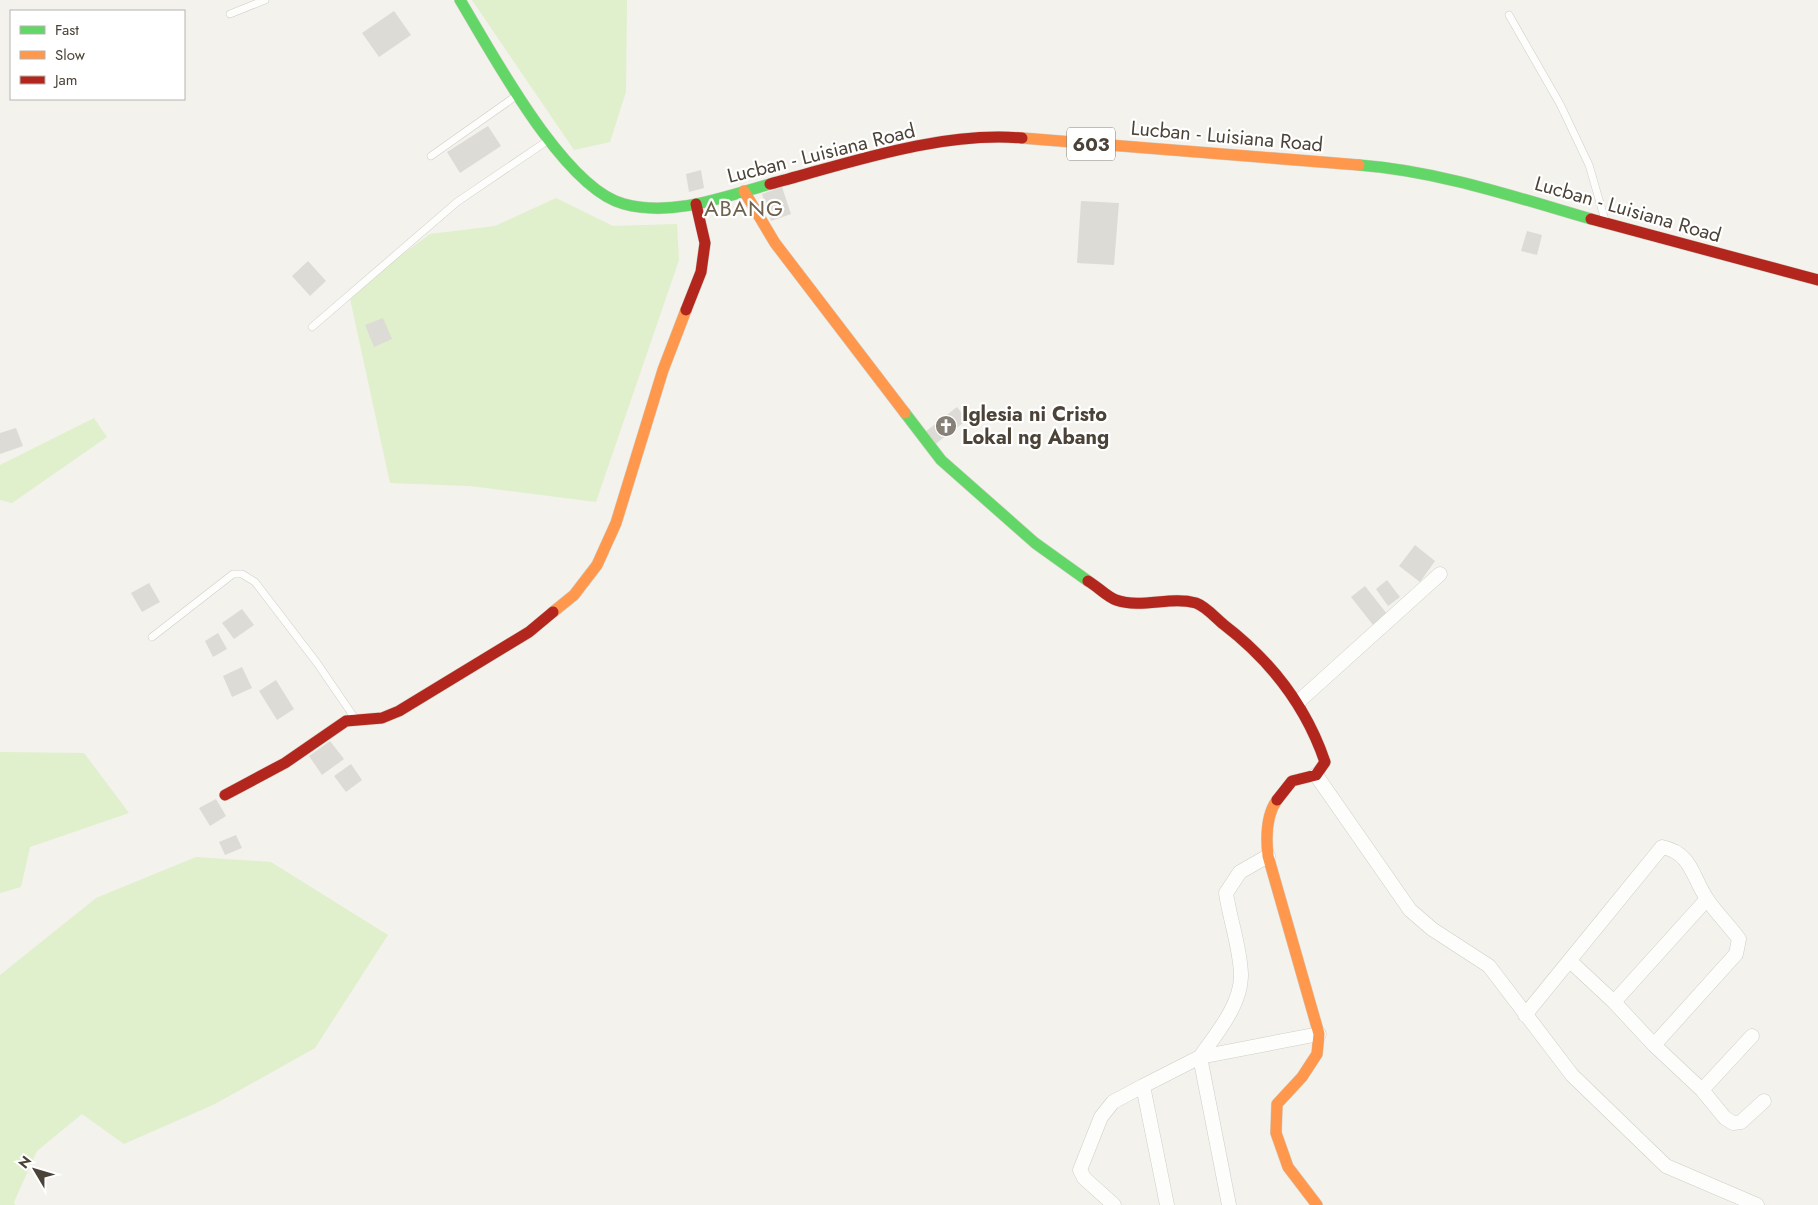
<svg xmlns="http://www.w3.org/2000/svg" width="1818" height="1205" viewBox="0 0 1818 1205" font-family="Jost,sans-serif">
<rect width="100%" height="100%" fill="#f3f2ed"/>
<!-- green -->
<path fill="#e0efcc" d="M472,0h155l-1,92 -16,50 -36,8z
M556,198l57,28 64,-2 2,36 -83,242 -126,-16 -80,-3 -41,-189 81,-60 65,-8z
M94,418l13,19 -95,66 -12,-3v-35z
M0,752l84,1 45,60 -99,34 -9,40 -21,6z
M196,857l75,5 117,73 -73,113 -100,56 -91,40 -42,-30 -45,37 -23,51 1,3h-15v-230l96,-77z"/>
<!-- building -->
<path fill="#dddbd5" d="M394,11l17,24 -32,22 -17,-24z
M488,126l13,20 -41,27 -13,-21z
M701,170l3,18 -15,4 -3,-18z
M782,187l9,27 -20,7 -9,-27z
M1081,201l38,2 -5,62 -37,-2z
M1527,231l15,4 -5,20 -16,-4z
M308,261l18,20 -16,15 -18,-20z
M383,318l9,21 -18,8 -9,-22z
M957,407l10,13 -33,25 -9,-13z
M16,428l7,18 -23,8v-21z
M1415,545l20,16 -15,21 -21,-16z
M1387,580l13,17 -12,9 -12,-17z
M149,583l11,19 -18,10 -11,-19z
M1365,586l22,28 -14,11 -22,-28z
M242,609l12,16 -20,14 -12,-16z
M218,633l9,16 -14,8 -8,-16z
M242,667l10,21 -20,9 -9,-21z
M276,680l18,29 -17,11 -18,-29z
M330,741l14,18 -22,16 -13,-19z
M351,764l11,16 -16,12 -12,-16z
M216,799l10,17 -16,10 -11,-18z
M236,835l6,13 -17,7 -6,-13z"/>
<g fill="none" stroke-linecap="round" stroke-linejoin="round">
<!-- lane casing -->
<g stroke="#cfcdc7" stroke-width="8">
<path id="lane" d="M230,14l35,-14
M1509,15l51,89 29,61 16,55
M431,156l85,-60
M312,327l145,-125 90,-61
M152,637l81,-63h9l13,8 62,81 37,54"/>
</g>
<!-- street casing -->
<g stroke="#cfcdc7" stroke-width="15">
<path id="street" d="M1298,702l142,-128
M1316,775l94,135 22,19 57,37 83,109 94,91 91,39
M1570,961l44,41 40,43 48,45 23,28 8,5 8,-1 23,-21
M1614,1002l93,-103
M1525,1015l137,-168c30,6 30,30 45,52 9,14 22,26 32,40l-3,15 -82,91
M1702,1090l50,-54
M1114,1205l-30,-27 -4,-8 21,-53 12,-15 30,-16
M1167,1205l-24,-119 57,-29 119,-23
M1229,1205l-29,-148c16,-23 42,-53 41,-83 -1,-27 -11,-54 -15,-81l14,-21 28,-16"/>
</g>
<!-- fast casing -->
<g stroke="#d3cfc3" stroke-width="12">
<path id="fast" d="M460,0c32,53 104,189 164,204 48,13 100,-7 146,-20
M1359,165c79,6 156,32 232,54
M905,413l36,47 94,83 53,38"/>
</g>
<!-- slow casing -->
<g stroke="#d3cfc3" stroke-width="12">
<path id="slow" d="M1022,138l337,27
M744,191l31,52 130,170
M553,612l21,-17 23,-30 19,-42 47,-153 23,-60
M1277,800c-11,15 -11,38 -9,56l51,178 -2,20 -15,23 -25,27 -1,29 12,34 29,38"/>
</g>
<!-- jam casing -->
<g stroke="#d3cfc3" stroke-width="12">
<path id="jam" d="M770,184c79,-21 170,-53 252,-46
M1591,219l227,61
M686,310l15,-38 4,-29 -9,-39
M1088,581c9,5 19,16 28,19 26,9 54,-4 80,3 9,3 19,14 27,21 47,36 83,82 102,138l-9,13 -24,6 -15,19
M225,795l60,-32 61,-42 36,-3 17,-7 130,-79 24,-20"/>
</g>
<!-- lane -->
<use href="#lane" stroke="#fdfdfc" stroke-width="7"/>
<!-- street -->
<use href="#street" stroke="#fdfdfc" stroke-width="14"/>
<!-- fast -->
<use href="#fast" stroke="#63d668" stroke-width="11"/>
<!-- slow -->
<use href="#slow" stroke="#ff974d" stroke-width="11"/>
<!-- jam -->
<use href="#jam" stroke="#b3261e" stroke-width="11"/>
</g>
<!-- icons -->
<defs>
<g id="church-disc" transform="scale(1.125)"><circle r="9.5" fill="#868077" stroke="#fff"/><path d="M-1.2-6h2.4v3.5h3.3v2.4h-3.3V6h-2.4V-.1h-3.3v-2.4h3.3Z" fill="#fff"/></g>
</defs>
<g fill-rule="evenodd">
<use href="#church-disc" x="946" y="426"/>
</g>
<g text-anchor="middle" stroke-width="4.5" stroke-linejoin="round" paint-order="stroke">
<!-- shield labels -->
<rect fill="#fff" stroke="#817b73" stroke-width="1" x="1067" y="127.5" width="48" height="33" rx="4"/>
<g font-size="19" font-weight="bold" fill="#4b4337">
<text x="1091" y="151">603</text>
</g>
<!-- street labels -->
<g font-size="20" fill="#4b4337" stroke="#fff">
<text transform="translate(1227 136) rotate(5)" y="7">Lucban - Luisiana Road</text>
<text transform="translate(821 153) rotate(-14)" y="7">Lucban - Luisiana Road</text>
<text transform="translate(1628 209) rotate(16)" y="7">Lucban - Luisiana Road</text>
</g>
<!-- poi labels -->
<g font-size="20" font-weight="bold" fill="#4b4337" stroke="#fff" text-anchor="start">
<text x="962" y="421">Iglesia ni Cristo<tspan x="962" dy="23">Lokal ng Abang</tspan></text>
</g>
<!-- quarter labels -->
<g font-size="22" letter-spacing="1" fill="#6f624e" stroke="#fff">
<text x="744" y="216">ABANG</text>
</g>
</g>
<!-- legend -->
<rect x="10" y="10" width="175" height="90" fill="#ffffff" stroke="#b7b4af"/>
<rect x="20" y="26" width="25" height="8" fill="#63d668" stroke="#b7b4af"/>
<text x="55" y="35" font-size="15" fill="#4b4337">Fast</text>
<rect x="20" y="51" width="25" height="8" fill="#ff974d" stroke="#b7b4af"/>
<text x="55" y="60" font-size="15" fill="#4b4337">Slow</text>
<rect x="20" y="76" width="25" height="8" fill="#b3261e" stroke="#b7b4af"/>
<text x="55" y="85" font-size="15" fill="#4b4337">Jam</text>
<!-- north arrow -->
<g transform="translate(35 1170) rotate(308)" stroke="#ffffff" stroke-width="4" paint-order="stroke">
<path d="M0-4L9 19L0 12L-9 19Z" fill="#4b4337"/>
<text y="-8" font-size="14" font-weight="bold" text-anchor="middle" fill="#4b4337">N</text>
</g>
</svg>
